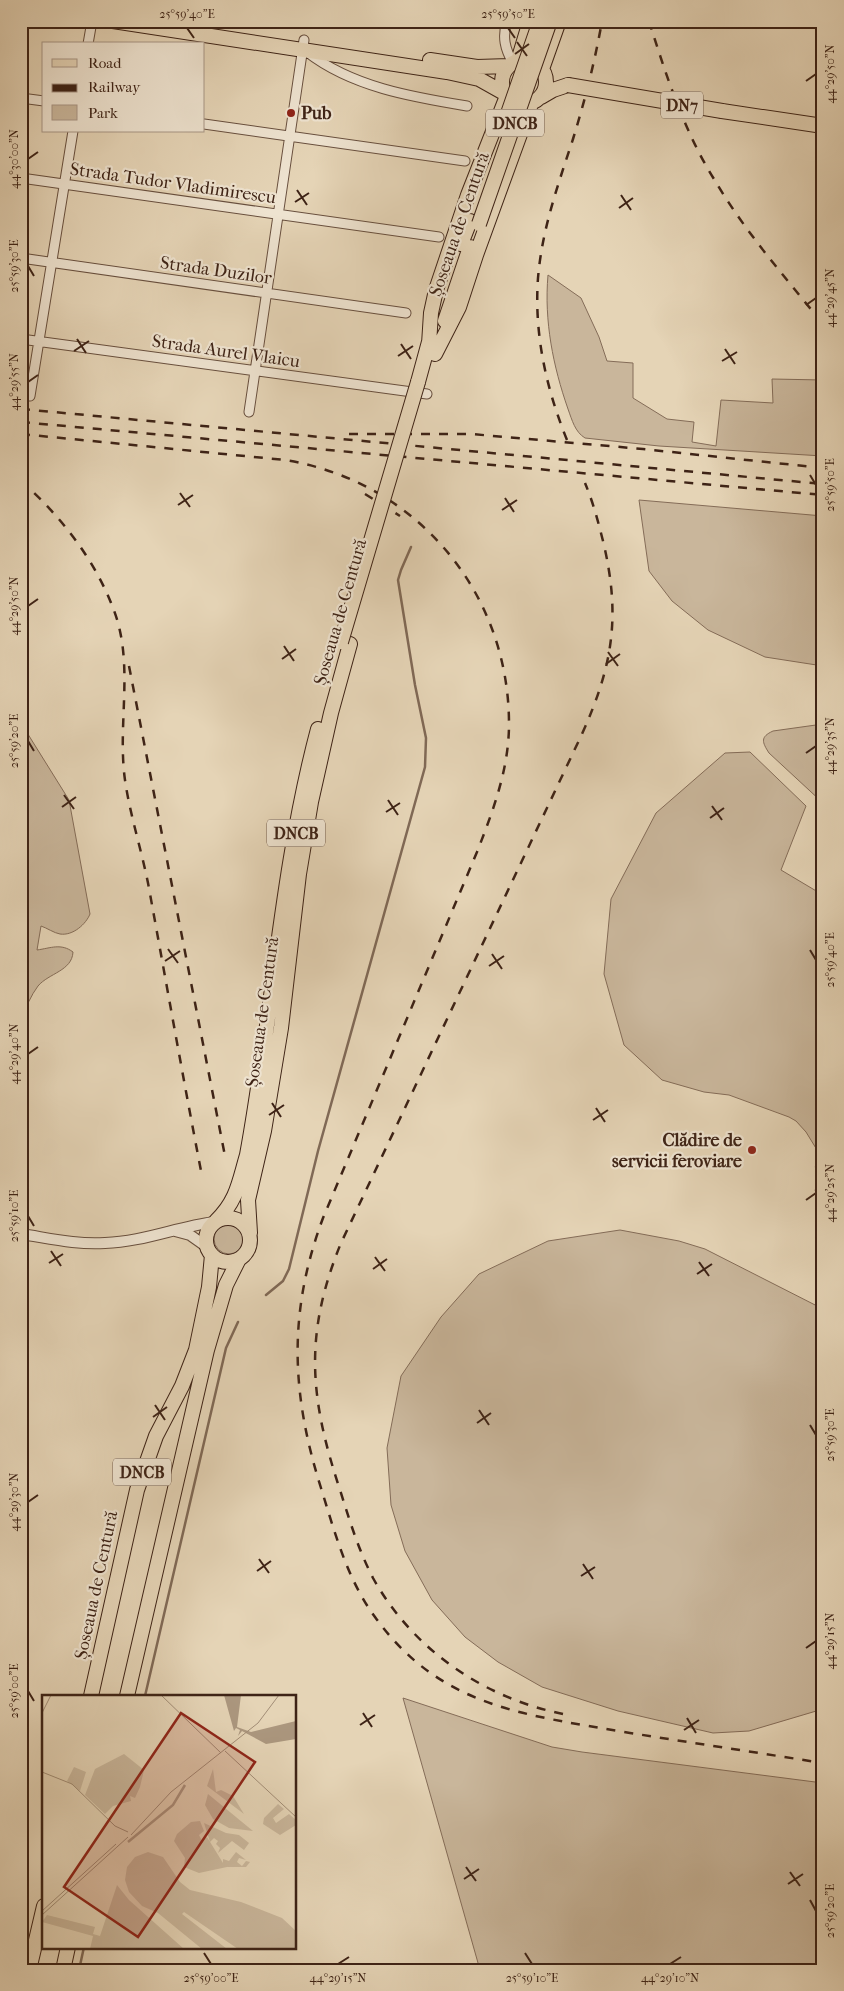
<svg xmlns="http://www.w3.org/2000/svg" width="844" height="1991" viewBox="0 0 844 1991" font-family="'IM FELL French Canon',serif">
<rect width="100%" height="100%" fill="#e5d4b6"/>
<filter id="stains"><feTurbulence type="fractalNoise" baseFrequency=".004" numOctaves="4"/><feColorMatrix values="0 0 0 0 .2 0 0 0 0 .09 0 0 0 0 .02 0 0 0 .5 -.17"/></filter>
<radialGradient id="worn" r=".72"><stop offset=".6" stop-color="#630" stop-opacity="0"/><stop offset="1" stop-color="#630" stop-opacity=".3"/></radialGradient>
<!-- green -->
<path fill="#c9b69b" stroke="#846c58" d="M548,275l33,23 18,39 8,24 26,2v35l34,21 27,3 -2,20 24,4 5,-46 52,3 -1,-24 51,1v76l-164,-10 -74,-8c-10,-6 -13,-18 -17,-29 -15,-43 -24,-88 -20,-134z
M639,500l184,16v150l-58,-9 -57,-27 -36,-29 -23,-30z
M21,661c9,14 9,26 0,41z
M21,723l48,77 21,114c-4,10 -17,22 -30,20 -6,-1 -13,-6 -19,-8l-4,24c14,-2 24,-7 36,2 -1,19 -24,21 -35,34 -7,9 -12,22 -17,32z
M823,724v79l-54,-50c-7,-11 -9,-16 4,-22z
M750,752l56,54 -25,64 42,25v301l-6,-1 -2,-5 6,-9 1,-6 -7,-8 7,-9 -16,-26 -10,-11 -7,-4 -60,-22 -25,-3 -42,-12 -38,-35 -20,-71 7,-75 45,-86 69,-60z
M214 1239a15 15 0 1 1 30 0a15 15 0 1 1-30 0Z
M620,1230l59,11 26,8 118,60v400l-74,22 -36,2 -95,-22 -76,-24 -44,-25 -33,-25 -33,-37 -27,-49 -14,-46 -4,-57 14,-72 40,-59 38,-43 69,-33z
M403,1698l149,49 30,5 241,31v187h-343z"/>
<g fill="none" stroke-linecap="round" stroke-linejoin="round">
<!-- stream -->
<path stroke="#806956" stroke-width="2.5" d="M266,1295l17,-14 6,-12 29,-118 107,-384 1,-29 -11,-53 -17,-105 3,-10 10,-23
M145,1696l81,-348 12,-26
M79,1970l5,-23"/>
<!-- minor casing -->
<g stroke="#684f3e" stroke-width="11">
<path id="minor" d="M507,21c-5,16 -2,28 6,42
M88,44l4,-23
M307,52c45,35 105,45 160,54
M21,98l23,3
M204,124l261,37
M21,178l418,59
M21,258l385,55
M21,339l406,55
M30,396l43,-265
M249,412l55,-372"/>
</g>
<!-- tertiary casing -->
<g stroke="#684f3e" stroke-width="12">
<path id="tertiary" d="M175,1231l15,4 17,12
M21,1234c27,4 56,11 84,9 37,-1 72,-16 109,-21"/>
</g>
<!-- primary casing -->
<g stroke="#3e2316" stroke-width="16">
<path id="primary" d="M113,21l334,51 32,7 25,14
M502 82a22 22 0 1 1 44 0a22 22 0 1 1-44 0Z
M430,60l47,7 32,-1
M518,61l12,-40
M542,69l17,-48
M541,97l12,-7 15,-5
M722,111l101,15
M461,244l9,-23
M445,321l25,-74
M429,344l2,-31 5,-23 32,-95 39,-99
M435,354l24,-47 17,-52 55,-151
M418,382l12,-44
M206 1240a22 22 0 1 1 44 0a22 22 0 1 1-44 0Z
M216,1221c21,-20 23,-39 31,-66 26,-141 34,-287 71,-426
M250,1233l-2,-33 16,-69 17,-103 18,-154 12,-72 20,-89 19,-69
M91,1696l46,-206 19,-54 26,-50 14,-36 13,-63 3,-32
M127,1696l80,-346 19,-65 13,-26
M29,1970l15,-64
M63,1970l5,-23"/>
</g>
<!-- minor -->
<use href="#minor" stroke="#eee3d0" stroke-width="9"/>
<!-- tertiary -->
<use href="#tertiary" stroke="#eee3d0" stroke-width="10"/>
<!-- primary -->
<use href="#primary" stroke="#e5d4b6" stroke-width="14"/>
<!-- rail -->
<path stroke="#3e2316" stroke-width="2.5" stroke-dasharray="9 9" stroke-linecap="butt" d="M649,21c17,54 35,110 65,158 28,48 65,91 100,134l9,8
M21,409l802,75
M21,422l802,73
M21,434l264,26c130,21 224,131 224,264 0,45 -16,87 -32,128l-154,366c-35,94 -32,175 -2,270 14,45 26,91 54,129 66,92 153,98 255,116 64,10 129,20 193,30
M349,434h122l172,15 180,19
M567,440c-21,-52 -33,-106 -29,-162 4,-49 20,-93 35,-139 12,-39 22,-78 29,-118
M21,481c39,34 74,79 92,127 22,55 4,115 12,172 5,35 16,68 23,103 18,98 35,195 54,293
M365,494l35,22
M129,666l96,490
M563,1714c-79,-16 -150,-64 -190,-136 -14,-27 -23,-56 -32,-85 -31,-93 -38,-157 0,-250l241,-509c31,-69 39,-118 21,-193 -5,-20 -10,-39 -18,-58"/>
<!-- primary-bridge casing -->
<g stroke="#3e2316" stroke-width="16" stroke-linecap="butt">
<path id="primary-bridge" d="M568,85l154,26
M505,122l35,-101
M479,224l71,-203
M341,642l77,-260"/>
</g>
<!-- primary-bridge -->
<use href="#primary-bridge" stroke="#e5d4b6" stroke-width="14"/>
</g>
<!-- ticks -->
<path fill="none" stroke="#3e2316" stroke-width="2" d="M187,28l7,10M508,28l7,10M517,42l10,14M515,54l14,-10M806,81l10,-7M28,159l10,-7M297,190l10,15M621,195l10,15M295,202l14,-9M619,208l14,-10M28,266l6,10M806,305l10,-7M77,339l9,14M401,344l10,15M725,349l10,15M74,351l15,-10M398,356l15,-10M722,361l15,-9M28,382l10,-7M810,475l6,10M180,493l10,14M505,498l9,14M178,505l15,-10M502,510l15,-10M28,606l10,-7M284,646l10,15M608,652l10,14M282,659l14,-10M606,664l14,-10M28,741l6,10M806,753l10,-7M64,795l10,14M388,800l10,15M712,806l10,14M62,807l14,-10M386,812l14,-9M710,818l14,-10M168,949l10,14M810,950l6,10M492,954l10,15M165,961l15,-10M489,966l15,-10M28,1054l10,-7M272,1103l9,14M596,1108l9,14M269,1115l15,-10M593,1120l15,-10M806,1200l10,-7M28,1216l6,10M51,1251l10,15M375,1257l10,14M699,1262l10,14M49,1263l14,-9M373,1269l14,-10M697,1274l15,-10M155,1405l10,15M479,1410l10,15M153,1417l14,-10M477,1423l14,-10M810,1425l6,10M28,1502l10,-7M259,1559l10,14M583,1564l10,15M257,1571l14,-10M581,1576l14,-9M806,1648l10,-7M28,1691l6,10M363,1713l9,14M687,1718l9,15M360,1725l15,-10M684,1730l15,-10M466,1867l10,14M790,1872l10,14M464,1879l15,-10M788,1884l15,-10M810,1900l6,11M204,1953l7,11M525,1953l7,11M338,1964l11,-7M670,1964l11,-7"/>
<!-- markers -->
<g fill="#8f2418" stroke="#eee3d0" stroke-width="2">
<circle cx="291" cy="113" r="5"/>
<circle cx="752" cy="1150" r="5"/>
</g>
<g text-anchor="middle" stroke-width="4.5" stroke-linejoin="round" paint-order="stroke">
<!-- shield labels -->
<g fill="#eee3d0" stroke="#735d4e" stroke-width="1">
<rect x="661" y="91.5" width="42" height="27" rx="4"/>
<rect x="486" y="109.5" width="58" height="27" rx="4"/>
<rect x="267" y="819.5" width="58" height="27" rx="4"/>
<rect x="113" y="1458.5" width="58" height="27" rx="4"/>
</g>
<g font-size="16" font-weight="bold" fill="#3e2316">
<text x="682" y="111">DN7</text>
<text x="515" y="129">DNCB</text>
<text x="296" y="839">DNCB</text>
<text x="142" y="1478">DNCB</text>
</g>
<!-- poi labels -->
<g font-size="18" font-weight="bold" fill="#3e2316" stroke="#eee3d0" text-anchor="start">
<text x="301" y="119">Pub</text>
<text x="742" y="1146" text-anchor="end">Clădire de<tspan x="742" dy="21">servicii feroviare</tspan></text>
</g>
<!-- street labels -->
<g font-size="18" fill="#3e2316" stroke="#eee3d0">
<text transform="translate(173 183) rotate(8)" y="6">Strada Tudor Vladimirescu</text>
<text transform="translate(459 224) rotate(-71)" y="6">Șoseaua de Centură</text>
<text transform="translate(216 270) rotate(8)" y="6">Strada Duzilor</text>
<text transform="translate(226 351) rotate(8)" y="6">Strada Aurel Vlaicu</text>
<text transform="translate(340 612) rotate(-74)" y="6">Șoseaua de Centură</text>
<text transform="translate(262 1012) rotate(-82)" y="6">Șoseaua de Centură</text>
<text transform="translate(96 1585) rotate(-78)" y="6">Șoseaua de Centură</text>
</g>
</g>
<!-- overview -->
<g transform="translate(42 1695)">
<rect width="254" height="254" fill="#e5d4b6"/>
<path d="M82,59l20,16 -4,17 -5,11 -5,-2 1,5 -18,5 -8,8 -20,-19 10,-26zM32,72l12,5 -6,19 -13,-10zM171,74l3,23 5,-2 12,6 11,18 -37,-28zM166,99l45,37 -24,-3 -16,-9 -8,-14zM236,109l6,5 -11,9 3,5 13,-9 7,6v5l-16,10 -17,-11 1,-6zM158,126l4,10 -5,4 3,6 5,-4 16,26v-4l6,2 7,-9 10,8 -7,-2 -2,4 5,4 4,-5 4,1 -4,5h-19l-28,6 -15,-6 1,-9 -11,-17 3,-7 14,-12zM162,128l22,10 13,2 10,8 -5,7 -12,-9 -14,12 2,-5 -4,-4 2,-3 -4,-3 -4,4zM106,157l15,5 17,25 10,8 51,12 41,16 14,13v18h-58l-54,-37 -2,2 45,35h-25l-44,-36 -16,-7 -13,-14 -4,-12 2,-13 8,-10zM75,190l12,15 55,49h-94l3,-13 -51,-14 5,-7 48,12 -2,7 7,2z" fill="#c9b69b"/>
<path d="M182,0h17l-4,32 14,5 45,-11v18l-30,5 -24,-13 -4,5 2,-6 -4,-2 -2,3z" fill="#ac9880"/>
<path fill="none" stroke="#ac9880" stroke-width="2.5" d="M86,147l45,-37 12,-20"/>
<path fill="none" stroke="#a28d76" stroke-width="1" d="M119,0l60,58M0,18l9,-18M183,56l71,66M0,77l30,12 43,42 13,6M89,140l40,-43 87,-69 21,-28M0,216l74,-67M0,220l86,-78"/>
<path fill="#8f2418" fill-opacity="0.15" stroke="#8f2418" stroke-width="2.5" d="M139,18l74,49 -117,175 -74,-50z"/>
<rect width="254" height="254" fill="none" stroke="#3e2316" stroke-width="2.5"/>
</g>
<!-- margin -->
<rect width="844" height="1991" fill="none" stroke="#e5d4b6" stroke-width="55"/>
<!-- legend -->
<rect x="42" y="42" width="162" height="90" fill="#eee3d0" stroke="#a89686"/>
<rect x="52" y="59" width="25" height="8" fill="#e5d4b6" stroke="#a89686"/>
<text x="88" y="68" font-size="15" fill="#3e2316">Road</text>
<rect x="52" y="84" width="25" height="8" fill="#3e2316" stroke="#a89686"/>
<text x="88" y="92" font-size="15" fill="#3e2316">Railway</text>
<rect x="52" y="105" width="25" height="15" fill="#c9b69b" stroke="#a89686"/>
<text x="88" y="118" font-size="15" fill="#3e2316">Park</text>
<rect x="28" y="28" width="788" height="1936" fill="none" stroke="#3e2316" stroke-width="2"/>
<g font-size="12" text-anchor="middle" fill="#3e2316">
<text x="187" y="18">25°59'40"E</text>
<text x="508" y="18">25°59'50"E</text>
<text transform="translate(830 74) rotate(-90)" y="4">44°29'50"N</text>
<text transform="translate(14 159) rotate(-90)" y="4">44°30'00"N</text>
<text transform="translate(14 266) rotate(-90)" y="4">25°59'30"E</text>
<text transform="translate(830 298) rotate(-90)" y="4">44°29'45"N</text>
<text transform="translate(14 382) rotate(-90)" y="4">44°29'55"N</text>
<text transform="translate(830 485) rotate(-90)" y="4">25°59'50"E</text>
<text transform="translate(14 606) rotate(-90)" y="4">44°29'50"N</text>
<text transform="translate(14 741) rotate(-90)" y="4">25°59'20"E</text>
<text transform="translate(830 746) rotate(-90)" y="4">44°29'35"N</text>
<text transform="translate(830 960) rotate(-90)" y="4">25°59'40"E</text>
<text transform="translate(14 1054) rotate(-90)" y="4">44°29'40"N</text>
<text transform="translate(830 1193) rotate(-90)" y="4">44°29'25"N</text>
<text transform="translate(14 1216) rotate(-90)" y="4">25°59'10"E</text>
<text transform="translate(830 1435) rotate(-90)" y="4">25°59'30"E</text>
<text transform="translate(14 1502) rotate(-90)" y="4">44°29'30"N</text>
<text transform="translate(830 1641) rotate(-90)" y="4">44°29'15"N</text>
<text transform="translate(14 1691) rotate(-90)" y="4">25°59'00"E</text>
<text transform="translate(830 1911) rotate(-90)" y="4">25°59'20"E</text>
<text x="211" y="1982">25°59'00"E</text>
<text x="338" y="1982">44°29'15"N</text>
<text x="532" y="1982">25°59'10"E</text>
<text x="670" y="1982">44°29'10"N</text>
</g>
<rect width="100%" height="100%" filter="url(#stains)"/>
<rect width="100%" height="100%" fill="url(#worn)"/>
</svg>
